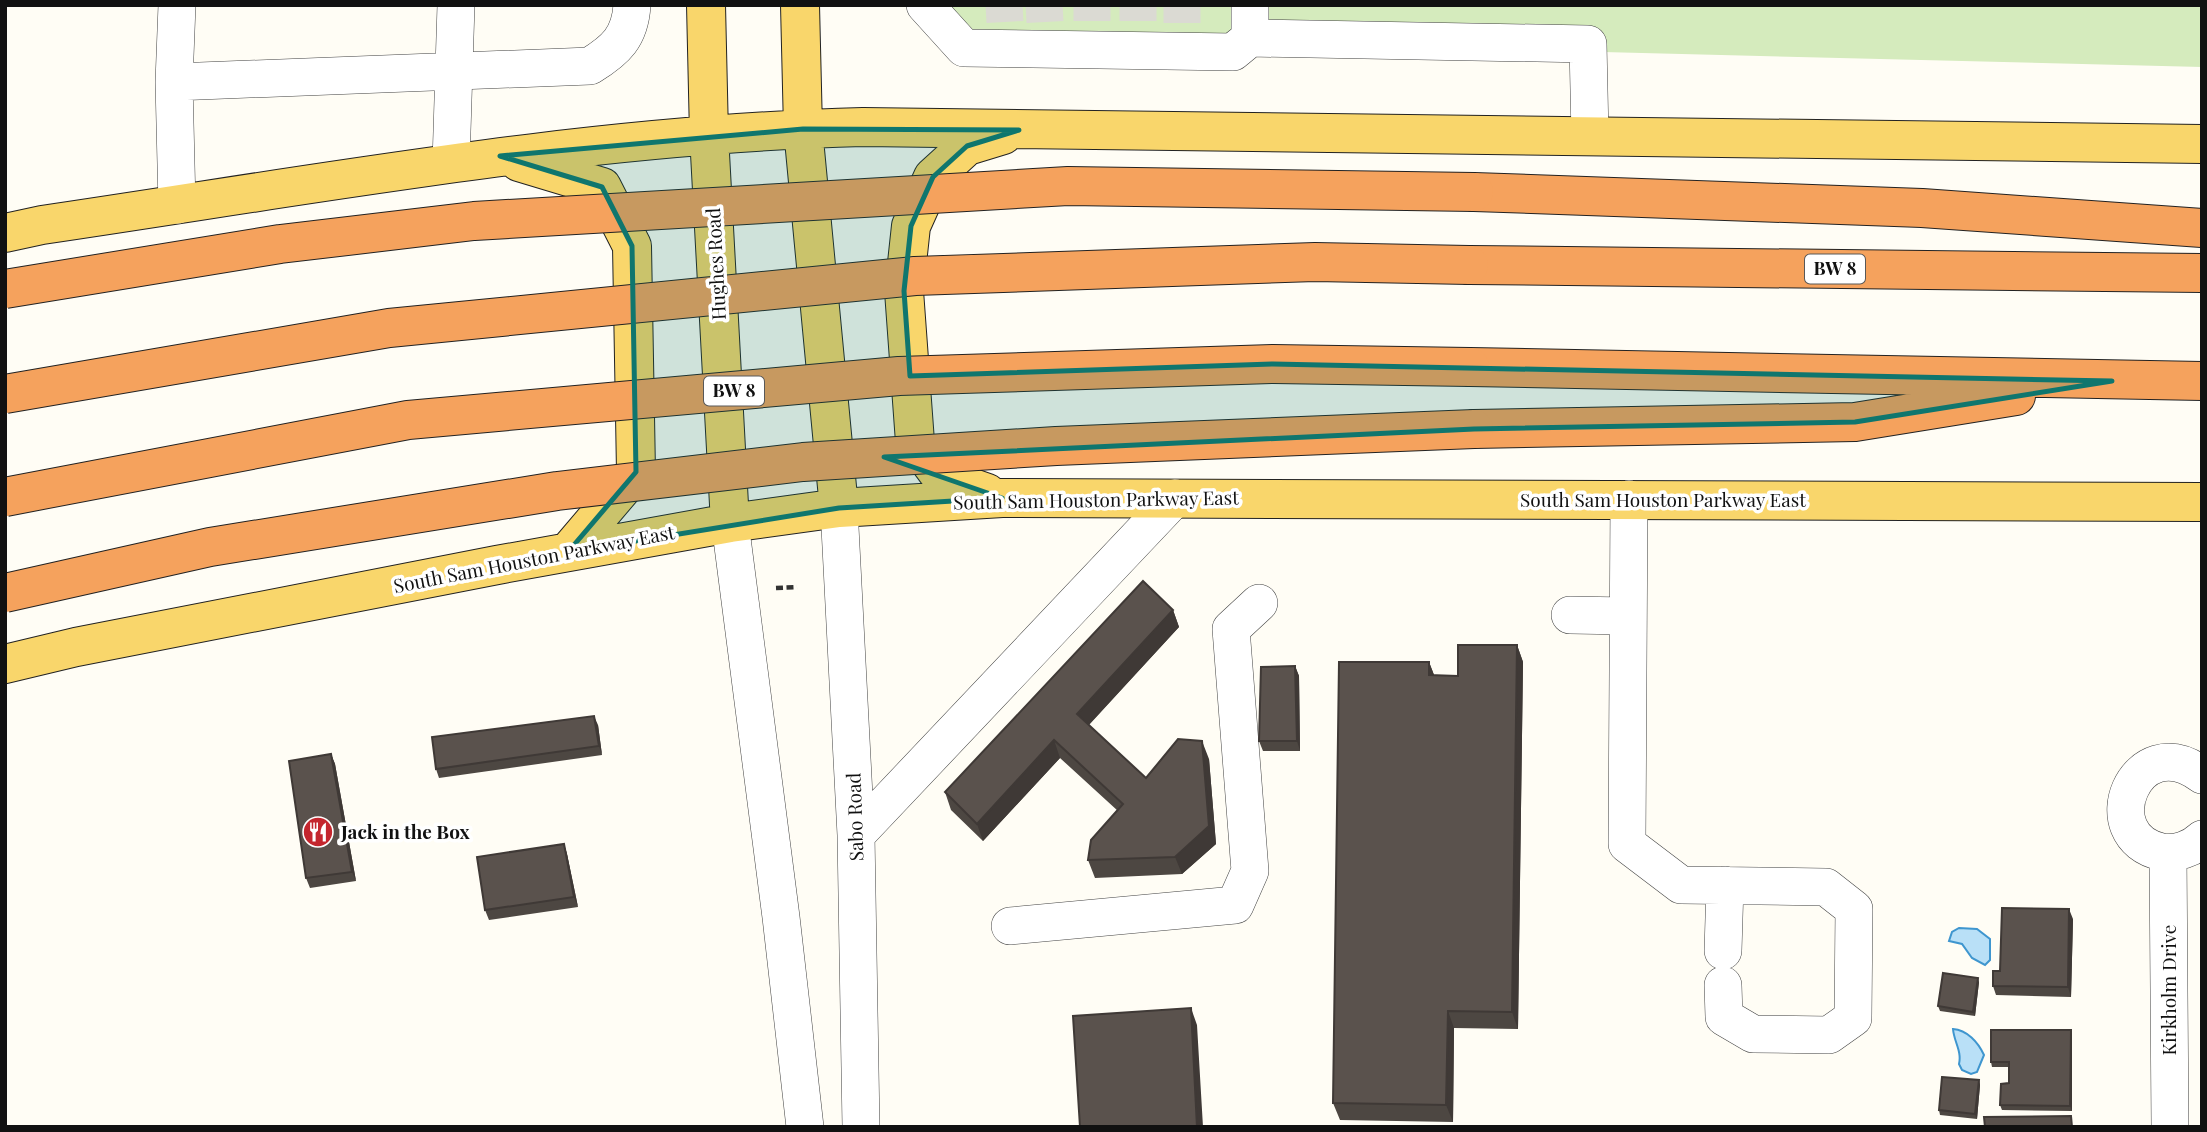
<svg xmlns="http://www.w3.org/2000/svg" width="2207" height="1132" viewBox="0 0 2207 1132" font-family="'Playfair Display',serif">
<rect width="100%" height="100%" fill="#fffdf5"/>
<!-- green -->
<path fill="#d5ebbd" d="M916,5h1286v62l-1238,-31z"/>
<!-- water -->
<path fill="#b9e0f7" stroke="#3f96cf" stroke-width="2" d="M1959,928l18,1 13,10v21l-5,5 -13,-7 -10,-14 -13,-3 3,-9z
M1953,1029c14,1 25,13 31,26l-7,17 -6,2 -9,-4 -3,-6c3,-13 -5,-22 -6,-35z"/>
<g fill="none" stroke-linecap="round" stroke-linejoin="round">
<!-- minor-tunnel -->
<path stroke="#dbdad3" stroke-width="37" stroke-dasharray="37 18" stroke-linecap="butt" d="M1004,5l1,17
M1044,5l1,17
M1092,5v16
M1138,21v-16
M1182,23v-18"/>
<!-- minor casing -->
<g stroke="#444" stroke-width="38">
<path id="minor" d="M925,5l39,43 269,4 17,-14v-33
M1250,38l338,6 2,92
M174,82l416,-16c26,-16 40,-29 42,-61
M451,163l5,-158
M177,205l-3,-123 3,-77
M1629,499l-2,345 54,41 145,2 28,22 -1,109 -24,17 -76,-1 -29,-17 -1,-32
M839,508l17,327 5,292
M730,523l51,394 24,210
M1570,615l57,1
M2202,775c-67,-50 -111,62 -40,77 14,2 30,-3 40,-13
M856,835l319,-337
M2168,853l2,274
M1010,926l225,-21 15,-34 -19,-242 28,-26
M1723,951l2,-66"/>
</g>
<!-- major casing -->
<g stroke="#222" stroke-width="40">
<path id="major" d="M706,5l3,130 21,388
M800,5l3,124 36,379
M519,162l83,25 30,59 4,226 -68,80
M5,233l37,-8c272,-40 546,-91 821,-98l1339,17
M987,493l-46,-16 -26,-35 -11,-151 7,-65 22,-49 34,-31 36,-11
M5,664l71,-17 421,-82 233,-42 109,-15 163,-10 1200,4"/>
</g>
<!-- highway casing -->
<g stroke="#222" stroke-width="40">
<path id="highway" d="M1474,192l448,16 280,20
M1469,265l733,8
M1470,367l732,14
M1474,429l381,-7 161,-26"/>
</g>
<!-- path -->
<path stroke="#333" stroke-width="4.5" stroke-dasharray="7 3.5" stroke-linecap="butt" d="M776,588l21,-1"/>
<!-- minor -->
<use href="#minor" stroke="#fff" stroke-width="37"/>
<!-- major -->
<use href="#major" stroke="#f9d66b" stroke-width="38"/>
<!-- highway -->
<use href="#highway" stroke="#f5a25d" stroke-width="38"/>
<!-- highway-bridge casing -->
<g stroke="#222" stroke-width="40" stroke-linecap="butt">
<path id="highway-bridge" d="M5,289l275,-45 194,-23 594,-35 406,6
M5,394l384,-66 526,-52 400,-14 154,3
M5,497l403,-77 491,-44 374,-12 197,3
M5,593l205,-46 347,-56 246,-29 253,-16 418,-17"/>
</g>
<!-- highway-bridge -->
<use href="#highway-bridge" stroke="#f5a25d" stroke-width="38"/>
</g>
<!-- wall -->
<path fill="#4d4742" d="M1173,610l6,17 -90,98 57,53 63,-19 7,85 -34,30 -87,4 -7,-18 30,-49 -58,-53 -77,83 -32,-31 -6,-18z
M1517,645l6,17 -5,367 -64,-1 -1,94 -113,-2 -7,-17 96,-441 5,13 24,1z
M1295,666l4,10 1,75h-37l-4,-10z
M598,725l4,30 -163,23 -3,-9z
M331,754l4,10 21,117 -46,7 -4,-10z
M564,844l3,10 11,53 -89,13 -4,-10z
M2073,919l-2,78 -75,-2 -3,-9 7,-15z
M1979,982l-4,34 -35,-5 -2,-5z
M2071,1030l1,5v76l-70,-1 -2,-5 9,-22v-16h-17l-1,-5z
M1979,1080l1,5 -3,34 -37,-4 -1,-5z"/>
<!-- shaded-wall -->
<path fill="#3f3936" d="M1173,610l6,17 -96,104 -6,-17z
M1517,645l6,17 -5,367 -6,-17z
M1429,662l7,18 -7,-5z
M1295,666l4,10 1,75 -3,-10z
M594,716l4,9 4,30 -3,-9z
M1054,740l6,18 -77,83 -6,-17z
M1202,741l7,18 7,85 -34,30 -7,-17z
M331,754l4,10 21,117 -4,-9z
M564,844l3,10 11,53 -4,-10z
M2069,909l4,10 -2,78 -3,-10z
M1978,978l1,4 -4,34 -2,-4z
M1191,1008l6,17 6,102h-6z
M1448,1011l6,17 -1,94 -7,-17z
M2071,1030l1,5v76l-2,-5z
M1979,1080l1,5 -3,34 -2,-5z"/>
<!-- building -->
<path fill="#5a524d" stroke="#3f3936" stroke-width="2" d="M1143,581l30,29 -96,104 69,64 32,-39 24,2 7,85 -34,31 -87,3 3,-20 32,-36 -69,-64 -77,84 -32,-32z
M1458,645h59l-5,367 -64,-1 -2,94 -113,-2 6,-441h90v13l29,1z
M1295,666l2,75h-38l2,-74z
M594,716l5,30 -163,23 -4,-32z
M331,754l21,118 -46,6 -17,-117z
M564,844l10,53 -89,13 -8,-53z
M2002,908l67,1 -1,78 -75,-1v-15h7z
M1943,973l35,5 -5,34 -35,-6z
M1191,1008l6,119h-117l-7,-111z
M1991,1030h80l-1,76 -70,-1 1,-21 8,-1v-21h-18z
M1942,1077l37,3 -4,34 -36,-4z
M2071,1116l1,11h-87l-1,-10z"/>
<!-- marked area -->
<path fill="#0f766e" fill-opacity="0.2" stroke="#0f766e" stroke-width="5" stroke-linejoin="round" d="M803,129l216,1 -52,16 -34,31 -22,49 -7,65 6,85 363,-12 839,17 -257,41 -381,7 -590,28 118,41 -163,10 -271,44 68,-80 -4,-226 -30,-59 -102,-31z"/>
<!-- icons -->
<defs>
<g id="restaurant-disc" transform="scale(1.575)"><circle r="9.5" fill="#c4262e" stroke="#fff"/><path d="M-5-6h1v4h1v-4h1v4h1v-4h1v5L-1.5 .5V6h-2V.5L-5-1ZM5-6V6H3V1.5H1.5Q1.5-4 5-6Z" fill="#fff"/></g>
</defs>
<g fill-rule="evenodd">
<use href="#restaurant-disc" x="318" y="832"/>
</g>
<g text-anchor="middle" stroke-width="7" stroke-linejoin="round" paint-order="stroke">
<!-- shield labels -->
<g fill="#fff" stroke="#585858" stroke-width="2">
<rect x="1805" y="254.5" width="60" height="29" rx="5"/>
<rect x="704" y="376.5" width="60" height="29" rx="5"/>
</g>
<g font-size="18" font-weight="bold" fill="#111">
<text x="1835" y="275">BW 8</text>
<text x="734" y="397">BW 8</text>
</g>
<!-- street labels -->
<g font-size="19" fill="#111" stroke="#fff">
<text transform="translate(716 264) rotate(-93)" y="7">Hughes Road</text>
<text transform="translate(1096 500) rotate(-1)" y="7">South Sam Houston Parkway East</text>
<text x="1663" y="507">South Sam Houston Parkway East</text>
<text transform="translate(534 559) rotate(-11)" y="7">South Sam Houston Parkway East</text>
<text transform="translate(855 817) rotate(-92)" y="7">Sabo Road</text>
<text transform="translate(2169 990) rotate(-90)" y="7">Kirkholm Drive</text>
</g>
<!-- poi labels -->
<g font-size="19" font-weight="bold" fill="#111" stroke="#fff" text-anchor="start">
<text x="341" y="839">Jack in the Box</text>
</g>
</g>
<!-- border -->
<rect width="2207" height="1132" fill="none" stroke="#111111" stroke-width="14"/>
</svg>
